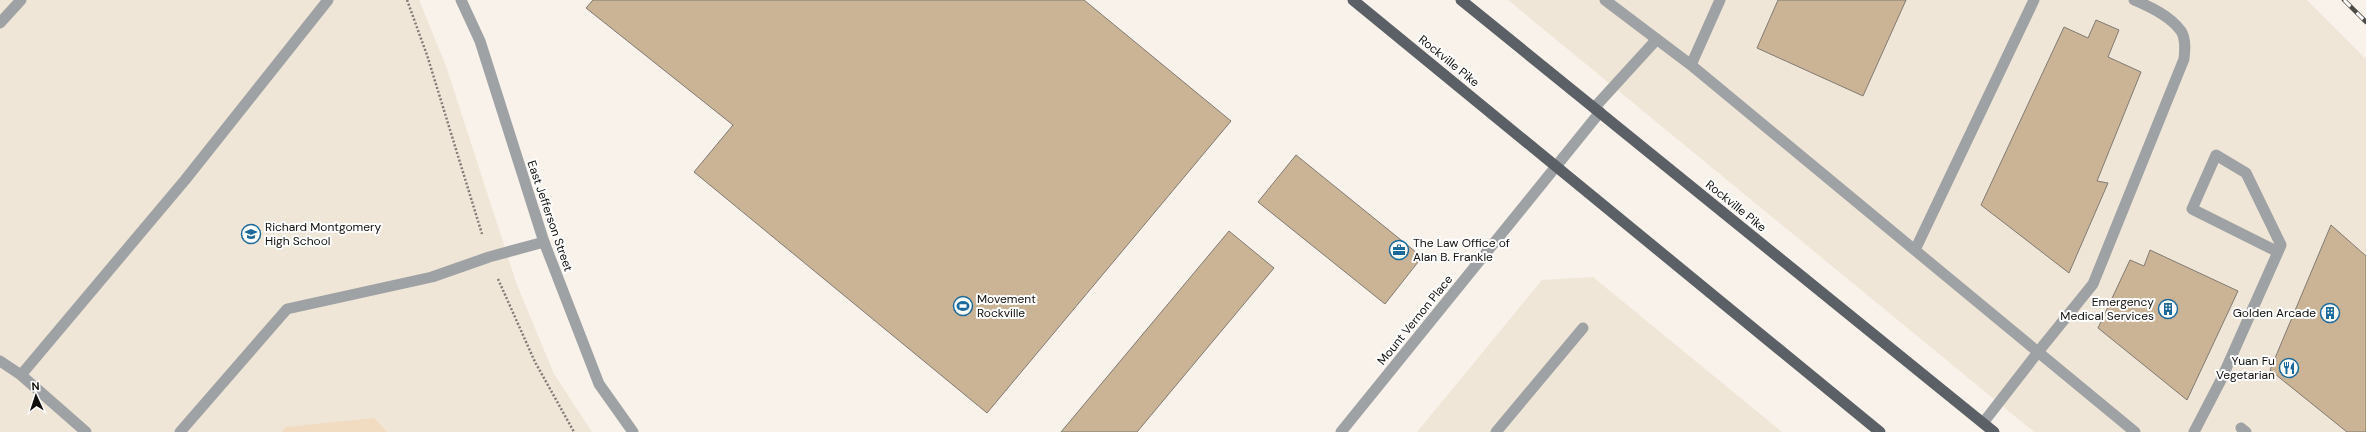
<svg xmlns="http://www.w3.org/2000/svg" width="2366" height="432" viewBox="0 0 2366 432" font-family="'DM Sans',sans-serif">
<rect width="100%" height="100%" fill="#f9f2ea"/>
<!-- built -->
<path fill="#f0e6d7" d="M0,0h419l27,66 71,219 37,89 38,58h-592z
M1508,0h799l59,59v373h-332z
M1593,277l189,155h-365l125,-152z"/>
<!-- green -->
<path fill="#f1dcc1" d="M374,418l13,14h-106l5,-5z"/>
<!-- building -->
<path fill="#cbb496" stroke="#807a73" d="M593,0h491l147,121 -244,292 -293,-241 39,-47 -147,-117z
M1778,0h128l-43,96 -106,-48z
M2096,20l23,10 -11,27 33,15 -44,109 11,2 -39,90 -88,-68 83,-178 24,11z
M1296,155l126,102 -37,47 -127,-102z
M2331,225l35,31v176h-19l-77,-62z
M1229,231l45,37 -137,164h-76z
M2150,250l88,41 -51,109 -89,-72 32,-68 14,6z"/>
<g fill="none" stroke-linecap="round" stroke-linejoin="round">
<!-- path -->
<path stroke="#817c77" stroke-width="2.5" stroke-dasharray="2 2" stroke-linecap="butt" d="M407,0l20,55 55,179
M498,279l37,83 39,70"/>
<!-- service -->
<path stroke="#9fa2a5" stroke-width="11" d="M1605,0l86,65 29,-65
M2134,0c17,7 36,16 47,31 5,8 4,19 3,28l-91,225 -55,68 97,80
M0,23l21,-23
M1691,65l347,287 -55,71
M1594,108l63,-69
M1915,250l119,-250
M0,361l21,14 65,57
M21,375l164,-195 143,-180
M2241,428l5,4
M180,432l107,-123 145,-32 57,-20 55,-15
M1496,432l87,-104
M2194,432l27,-52 57,-128 3,-7 -35,-72 -30,-18 -24,54 86,43"/>
<!-- tertiary -->
<path stroke="#9fa2a5" stroke-width="11" d="M461,0l19,41 64,201 55,142 34,48
M1341,432l259,-320"/>
<!-- primary -->
<path stroke="#5a6065" stroke-width="11" d="M1353,0l527,432
M1461,0l533,432"/>
<!-- rail casing -->
<g stroke="#4e4b46" stroke-width="4.5">
<path id="rail" d="M2344,0l22,22"/>
</g>
<!-- rail -->
<use href="#rail" stroke="#fff" stroke-width="3" stroke-dasharray="9" stroke-linecap="butt"/>
</g>
<!-- icons -->
<defs>
<g id="school-ring" transform="scale(1)"><circle r="9.5" fill="#fff" stroke="#1c699c" stroke-width="1.5"/><path d="M0-5L7-2L0 1L-7-2ZM-4 1L0 2.5L4 1V4Q0 6-4 4Z" fill="#1c699c"/></g>
<g id="office-ring" transform="scale(1)"><circle r="9.5" fill="#fff" stroke="#1c699c" stroke-width="1.5"/><path d="M-6-3h4V-5.5h4V-3h4V5H-6ZM-1-4.5V-3h2v-1.5ZM-6 0V1H6V0Z" fill="#1c699c"/></g>
<g id="stadium-ring" transform="scale(1)"><circle r="9.5" fill="#fff" stroke="#1c699c" stroke-width="1.5"/><path d="M0-5a6.5 5 0 1 0 0 10a6.5 5 0 1 0 0-10ZM-3.5-1.8h7v3.6h-7Z" fill="#1c699c"/></g>
<g id="building-ring" transform="scale(1)"><circle r="9.5" fill="#fff" stroke="#1c699c" stroke-width="1.5"/><path d="M-4-6H4V6H1V3H-1V6H-4ZM-2.5-4.3h1.7v1.8h-1.7ZM.8-4.3h1.7v1.8H.8ZM-2.5-1h1.7V.8h-1.7ZM.8-1h1.7V.8H.8Z" fill="#1c699c"/></g>
<g id="restaurant-ring" transform="scale(1)"><circle r="9.5" fill="#fff" stroke="#1c699c" stroke-width="1.5"/><path d="M-5-6h1v4h1v-4h1v4h1v-4h1v5L-1.5 .5V6h-2V.5L-5-1ZM5-6V6H3V1.5H1.5Q1.5-4 5-6Z" fill="#1c699c"/></g>
</defs>
<g fill-rule="evenodd">
<use href="#school-ring" x="251" y="234"/>
<use href="#office-ring" x="1399" y="250"/>
<use href="#stadium-ring" x="963" y="306"/>
<use href="#building-ring" x="2168" y="309"/>
<use href="#building-ring" x="2330" y="313"/>
<use href="#restaurant-ring" x="2289" y="368"/>
</g>
<g text-anchor="middle" stroke-width="4" stroke-linejoin="round" paint-order="stroke">
<!-- street labels -->
<g font-size="12" fill="#110f0c" stroke="#fff">
<text transform="translate(1449 61) rotate(39)" y="4">Rockville Pike</text>
<text transform="translate(1736 206) rotate(39)" y="4">Rockville Pike</text>
<text transform="translate(550 216) rotate(71)" y="4">East Jefferson Street</text>
<text transform="translate(1415 320) rotate(-51)" y="4">Mount Vernon Place</text>
</g>
<!-- poi labels -->
<g font-size="12" fill="#110f0c" stroke="#fff" text-anchor="start">
<text x="265" y="231">Richard Montgomery<tspan x="265" dy="14">High School</tspan></text>
<text x="1413" y="247">The Law Office of<tspan x="1413" dy="14">Alan B. Frankle</tspan></text>
<text x="977" y="303">Movement<tspan x="977" dy="14">Rockville</tspan></text>
<text x="2154" y="306" text-anchor="end">Emergency<tspan x="2154" dy="14">Medical Services</tspan></text>
<text x="2316" y="317" text-anchor="end">Golden Arcade</text>
<text x="2275" y="365" text-anchor="end">Yuan Fu<tspan x="2275" dy="14">Vegetarian</tspan></text>
</g>
</g>
<!-- north arrow -->
<g transform="translate(36 396) rotate(357)" stroke="#ffffff" stroke-width="3" paint-order="stroke">
<path d="M0-3L7 15L0 10L-7 15Z" fill="#110f0c"/>
<text y="-6" font-size="11" font-weight="bold" text-anchor="middle" fill="#110f0c">N</text>
</g>
</svg>
